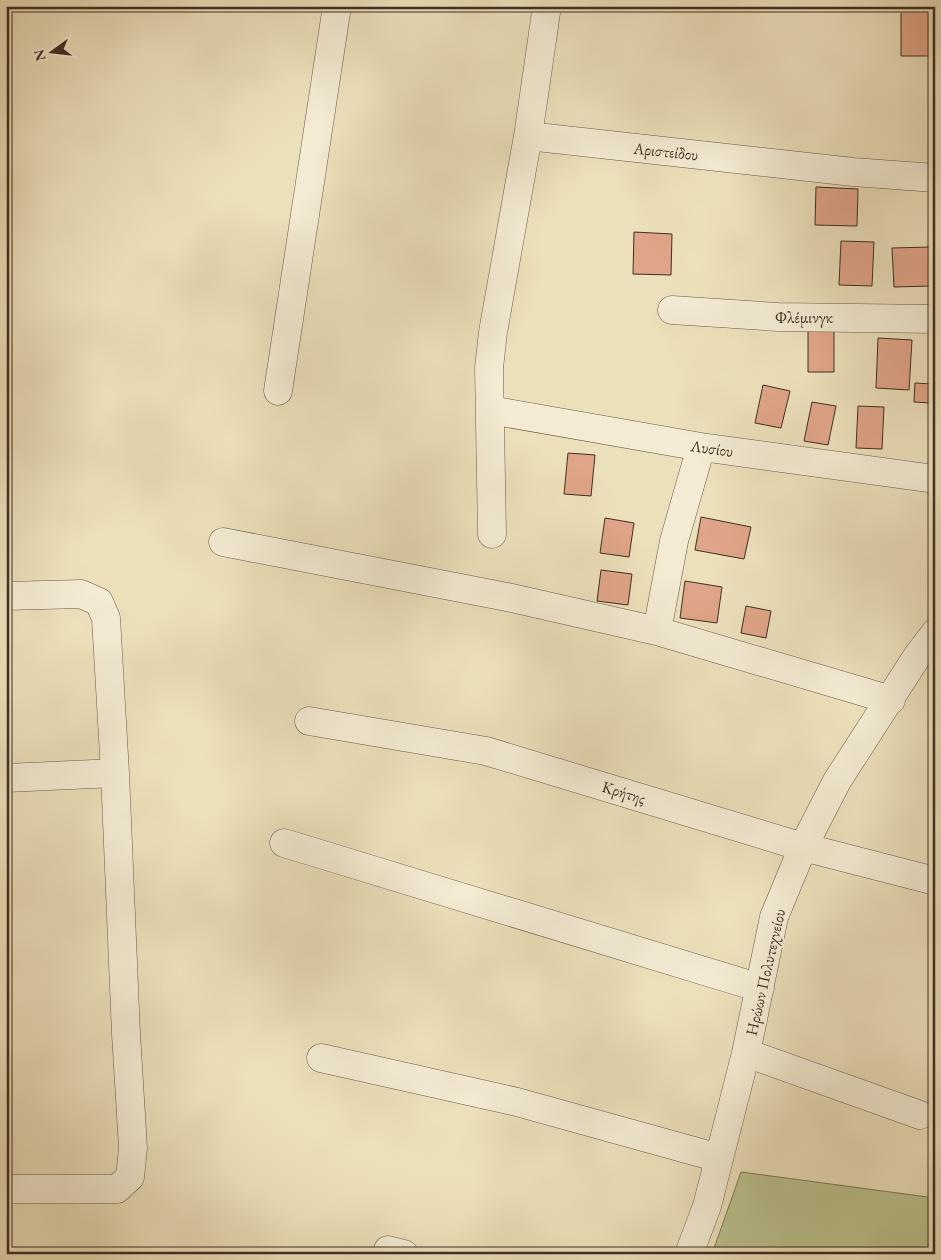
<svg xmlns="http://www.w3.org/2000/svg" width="941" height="1260" viewBox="0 0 941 1260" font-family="'EB Garamond',serif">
<rect width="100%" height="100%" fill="#ece0bb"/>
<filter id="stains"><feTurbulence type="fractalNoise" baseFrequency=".004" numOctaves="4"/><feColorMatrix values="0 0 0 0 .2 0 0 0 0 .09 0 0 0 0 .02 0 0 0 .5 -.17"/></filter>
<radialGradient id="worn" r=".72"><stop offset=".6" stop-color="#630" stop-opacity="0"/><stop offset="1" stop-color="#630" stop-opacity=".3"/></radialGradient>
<!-- green -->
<path fill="#bac18e" stroke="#7c785a" d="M741,1172l194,26v56h-223z"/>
<!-- building -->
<path fill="#e0a588" stroke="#3f2e25" d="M901,8h31v48h-31z
M816,187l42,2 -1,37 -42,-1z
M634,232l38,2 -1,41 -38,-1z
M841,241l33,1 -2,44 -33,-1z
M931,247l1,39 -38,1 -2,-39z
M808,323h26v49h-26z
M878,338l34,2 -3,50 -33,-2z
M915,383l17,1 -1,19 -17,-1z
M763,385l27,6 -9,37 -26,-5z
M812,402l24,4 -8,39 -24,-4z
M858,406l26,1 -2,42 -26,-1z
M935,435v25h-4z
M568,453l27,2 -4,41 -27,-2z
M701,517l50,10 -7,32 -49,-9z
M605,518l29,5 -5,34 -29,-4z
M601,570l31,4 -4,31 -31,-4z
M685,581l37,6 -5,36 -37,-5z
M746,606l25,5 -5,27 -25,-5z"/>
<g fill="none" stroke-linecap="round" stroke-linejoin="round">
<!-- minor casing -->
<g stroke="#6a5a4a" stroke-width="29">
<path id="minor" d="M547,6l-19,130 325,36 82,6
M672,310l106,7 157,2
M278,391l59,-385
M490,410l211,37 234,32
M492,534l-3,-166 4,-36 35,-196
M223,542l284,55 150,34 234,69
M6,596l75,-2 18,8 7,16 9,155 -109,5
M657,631l17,-90 27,-94
M309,721l177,30 317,96 132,34
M284,843l476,145
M746,1053l174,62
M321,1058l196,44 202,56
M6,1189h111l13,-12 3,-29 -7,-114 -11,-261
M388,1250l16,4
M689,1254l18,-48 39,-153 28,-136 29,-70 34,-66 81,-126 17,-22"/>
</g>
<!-- minor -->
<use href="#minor" stroke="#f3ebd3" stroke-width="28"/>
</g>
<g text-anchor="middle" stroke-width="4.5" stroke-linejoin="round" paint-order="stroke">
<!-- street labels -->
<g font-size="16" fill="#3f2e25" stroke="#f3ebd3">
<text transform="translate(666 151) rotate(6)" y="6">Αριστείδου</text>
<text x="804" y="323">Φλέμινγκ</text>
<text transform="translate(712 448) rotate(8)" y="6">Λυσίου</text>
<text transform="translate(624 792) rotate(17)" y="6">Κρήτης</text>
<text transform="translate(765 972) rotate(-77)" y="6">Ηρώων Πολυτεχνείου</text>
</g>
</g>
<!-- margin -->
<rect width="941" height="1260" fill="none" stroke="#ece0bb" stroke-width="25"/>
<rect x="8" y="8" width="926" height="1245" fill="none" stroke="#3f2e25" stroke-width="2.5"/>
<rect x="12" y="12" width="916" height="1235" fill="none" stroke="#3f2e25"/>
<!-- north arrow -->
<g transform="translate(52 52) rotate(255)" stroke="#f3ebd3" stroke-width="4" paint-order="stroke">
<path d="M0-4L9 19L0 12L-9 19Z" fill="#3f2e25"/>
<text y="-8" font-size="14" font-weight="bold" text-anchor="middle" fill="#3f2e25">N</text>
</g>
<rect width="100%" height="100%" filter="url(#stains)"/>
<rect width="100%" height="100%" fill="url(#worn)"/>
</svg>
